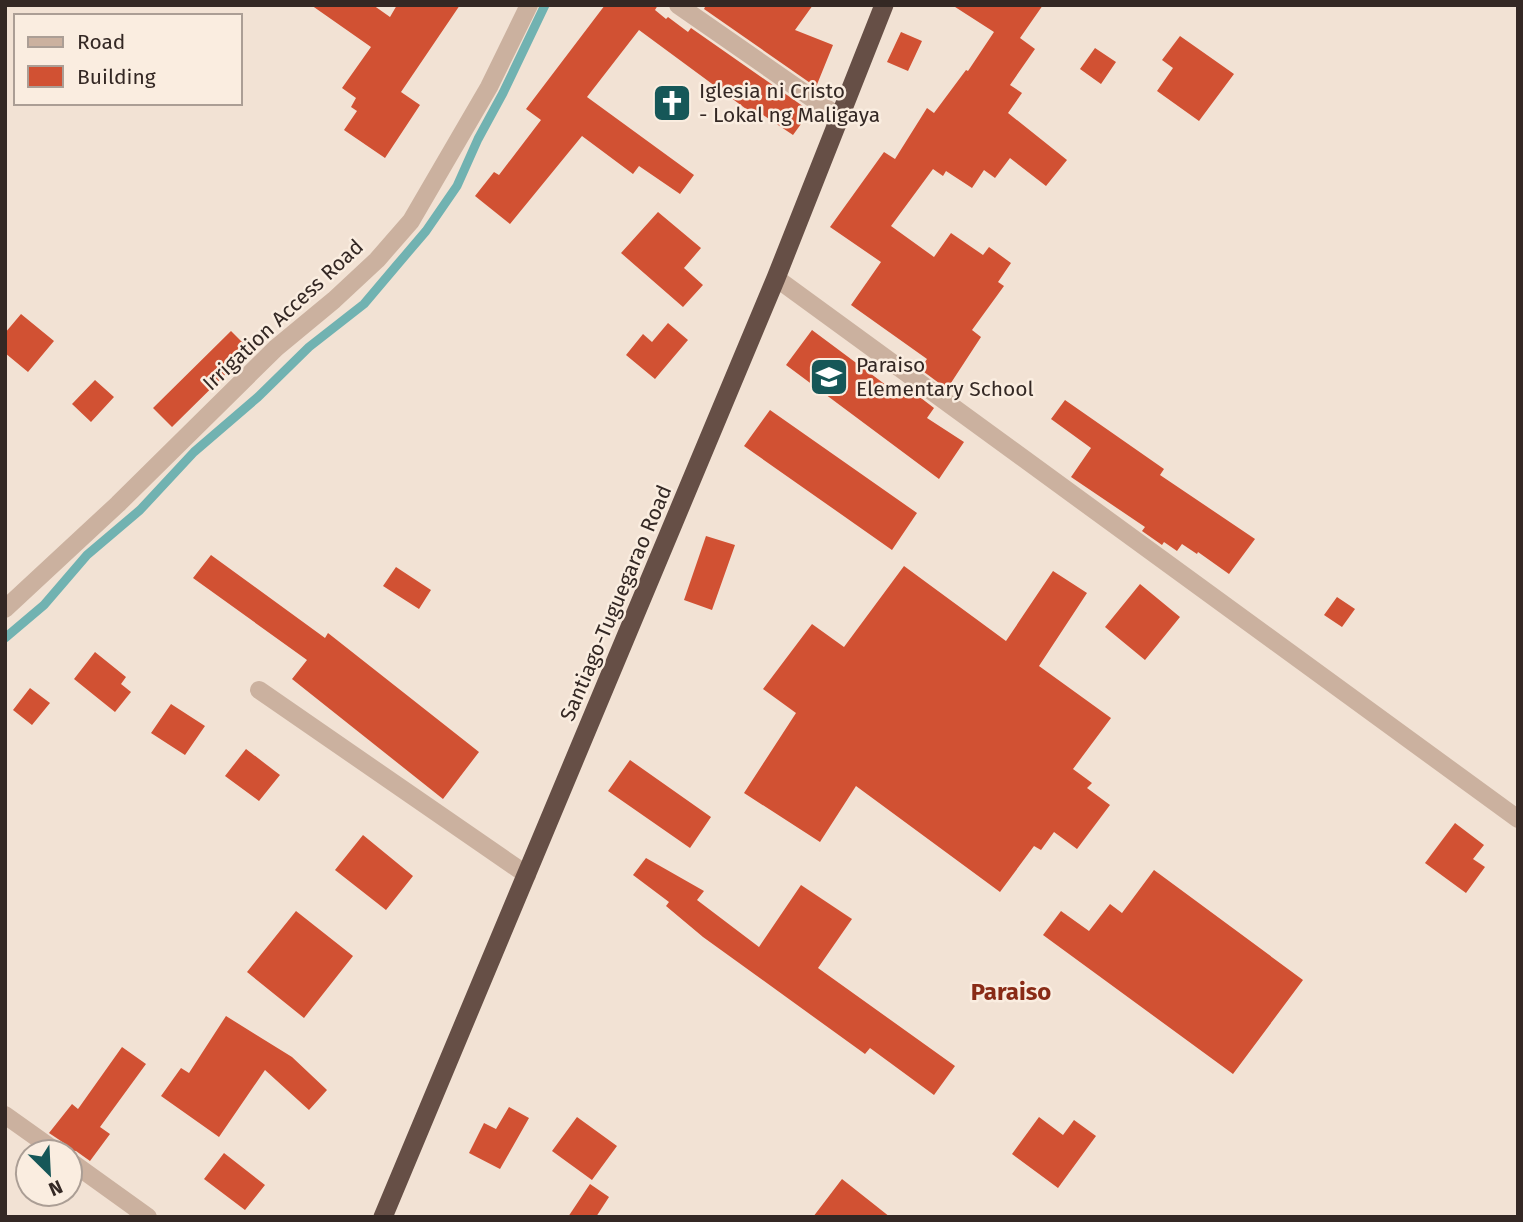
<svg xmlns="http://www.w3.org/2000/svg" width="1523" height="1222" viewBox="0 0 1523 1222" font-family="'Fira Sans',sans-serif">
<rect width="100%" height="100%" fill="#f2e2d4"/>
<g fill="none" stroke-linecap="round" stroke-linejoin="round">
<!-- stream -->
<path stroke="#71b2b1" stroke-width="9" d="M5,638l39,-33 43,-50 53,-45 54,-58 64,-55 51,-50 55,-43 33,-39 29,-34 31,-45 21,-47 25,-46 42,-88"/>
</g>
<!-- building -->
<path fill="#d15133" d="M311,5h62l17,12 7,-12h63l-59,87 19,13 -35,53 -41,-28 13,-19 -6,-4 5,-9 -14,-10 29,-41z
M605,5h53l-3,5 11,9 2,-2 20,15 3,-4 116,81 -6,15 -8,11 -33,-22 -3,4 -118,-87 -52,67 107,78 -14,19 -41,-28 -6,8 -51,-38 -72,88 -35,-28 19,-24 5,3 42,-55 -15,-11z
M706,5h107l-18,25 38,15 -17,42 -112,-78z
M952,5h91l-23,33 15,11 -25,36 12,8 -14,20 59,47 -21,26 -36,-28 -15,20 -11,-8 -12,18 -26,-17 -3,5 -10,-7 -42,57 43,31 17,-24 32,22 6,-8 22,16 -13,19 6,4 -32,44 9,7 -34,52 -27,-20 7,-10 -76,-54 30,-43 -51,-35 54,-75 11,7 32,-51 7,5 32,-43 2,1 26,-39z
M901,32l21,9 -14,30 -21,-9z
M1180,36l54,38 -35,47 -42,-30 16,-23 -11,-8z
M1095,48l21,14 -15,22 -21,-15z
M658,212l43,36 -17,20 19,17 -20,22 -62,-54z
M21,314l33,27 -26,31 -23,-19v-20z
M668,323l20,17 -33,39 -29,-24 17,-21 9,8z
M812,330l90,67 6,-9 26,20 -7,10 37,24 -25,37 -153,-114z
M231,331l19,19 -78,77 -19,-19z
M95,380l19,17 -23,25 -19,-18z
M1065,400l99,69 -4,6 95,64 -26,35 -31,-22 -1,2 -15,-10 -5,7 -13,-9 -2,3 -20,-14 3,-4 -74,-50 20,-29 -40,-29z
M770,410l147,103 -25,37 -148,-104z
M706,536l29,9 -23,65 -28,-10z
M211,555l114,83 3,-5 151,119 -36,47 -151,-120 15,-19 -114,-82z
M904,566l102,75 47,-70 34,22 -48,73 72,52 -38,51 19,14 -5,5 23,17 -33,44 -23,-17 -13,18 -7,-4 -34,46 -144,-106 -36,56 -76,-49 52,-80 -33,-24 49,-65 32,23z
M396,567l35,23 -12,19 -36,-23z
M1140,584l40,33 -35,43 -40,-33z
M1337,597l18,12 -13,18 -18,-12z
M95,652l31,25 -5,7 10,8 -16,20 -41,-33z
M30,688l20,15 -18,22 -19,-15z
M171,704l34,22 -20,29 -34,-22z
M246,749l34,26 -21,26 -34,-25z
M630,760l81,57 -21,31 -82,-57z
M1455,823l29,22 -11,14 12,8 -19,26 -41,-30z
M363,835l50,41 -27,34 -51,-40z
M646,858l58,33 -7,9 62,47 42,-62 51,34 -34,49 137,98 -21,29 -64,-47 -5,6 -162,-117 -37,-31 3,-4 -36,-27z
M1154,870l149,110 -70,94 -190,-139 18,-24 28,20 21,-27 12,9z
M296,911l57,45 -49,62 -57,-46z
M226,1016l66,41 35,33 -18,20 -44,-40 -46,67 -58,-41 20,-28 8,5z
M122,1047l24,17 -46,63 10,7 -20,27 -14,-10 -8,-1 -4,-7 -15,-10 23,-29 6,5z
M509,1107l20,11 -29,51 -31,-16 15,-30 12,6z
M577,1117l40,29 -25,34 -40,-29z
M1039,1117l24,18 11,-15 22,16 -38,52 -46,-34z
M224,1153l41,32 -20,25 -41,-31z
M842,1179l48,38h-77z
M590,1184l19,13 -13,20h-28z"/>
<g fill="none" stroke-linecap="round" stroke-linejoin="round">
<!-- minor -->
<path stroke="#cbb19f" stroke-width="18" d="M678,5l161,112
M776,278l742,541
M5,609l113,-105 158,-156 58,-48 43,-40 34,-39 78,-134 40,-82
M259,690l268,185
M5,1115l52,37
M70,1161l78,56"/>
<!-- trunk -->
<path stroke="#664f46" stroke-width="19" d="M383,1217l393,-939 108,-273"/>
</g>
<!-- icons -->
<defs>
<g id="church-square" transform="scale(2.0125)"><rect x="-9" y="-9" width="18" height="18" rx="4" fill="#165758" stroke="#faede0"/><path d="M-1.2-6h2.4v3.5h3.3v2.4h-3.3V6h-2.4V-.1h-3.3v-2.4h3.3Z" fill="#fff"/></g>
<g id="school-square" transform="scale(2.0125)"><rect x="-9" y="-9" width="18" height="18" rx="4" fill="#165758" stroke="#faede0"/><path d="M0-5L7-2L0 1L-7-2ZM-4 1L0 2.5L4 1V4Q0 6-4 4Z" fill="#fff"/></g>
</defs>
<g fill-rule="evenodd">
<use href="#church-square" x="672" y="103"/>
<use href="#school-square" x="829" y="377"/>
</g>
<g text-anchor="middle" stroke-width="5" stroke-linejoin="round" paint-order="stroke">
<!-- poi labels -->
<g font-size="21" fill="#342824" stroke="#faede0" text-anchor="start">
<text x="699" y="98">Iglesia ni Cristo<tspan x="699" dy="24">- Lokal ng Maligaya</tspan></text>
<text x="856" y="372">Paraiso<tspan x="856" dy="24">Elementary School</tspan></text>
</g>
<!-- street labels -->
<g font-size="21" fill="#342824" stroke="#faede0">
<text transform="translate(283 315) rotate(-43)" y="7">Irrigation Access Road</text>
<text transform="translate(616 603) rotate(-67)" y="7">Santiago-Tuguegarao Road</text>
</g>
<!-- quarter labels -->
<g font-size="24" font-weight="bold" fill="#892b16" stroke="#faede0">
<text x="1011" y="1000">Paraiso</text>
</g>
</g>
<!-- border -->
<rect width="1523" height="1222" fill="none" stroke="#342824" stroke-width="14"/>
<!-- legend -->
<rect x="14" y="14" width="228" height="91" fill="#faede0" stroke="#ab9e95" stroke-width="2"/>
<rect x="28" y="37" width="35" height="10" fill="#cbb19f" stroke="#ab9e95" stroke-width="2"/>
<text x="77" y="49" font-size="21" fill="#342824">Road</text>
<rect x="28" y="66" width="35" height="21" fill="#d15133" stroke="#ab9e95" stroke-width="2"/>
<text x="77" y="84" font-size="21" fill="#342824">Building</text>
<!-- north arrow -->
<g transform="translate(49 1173) rotate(156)"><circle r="33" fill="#faede0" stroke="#ab9e95" stroke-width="2"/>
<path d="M0-5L12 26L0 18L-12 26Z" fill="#165758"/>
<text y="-10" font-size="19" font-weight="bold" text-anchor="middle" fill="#342824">N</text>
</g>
</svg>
